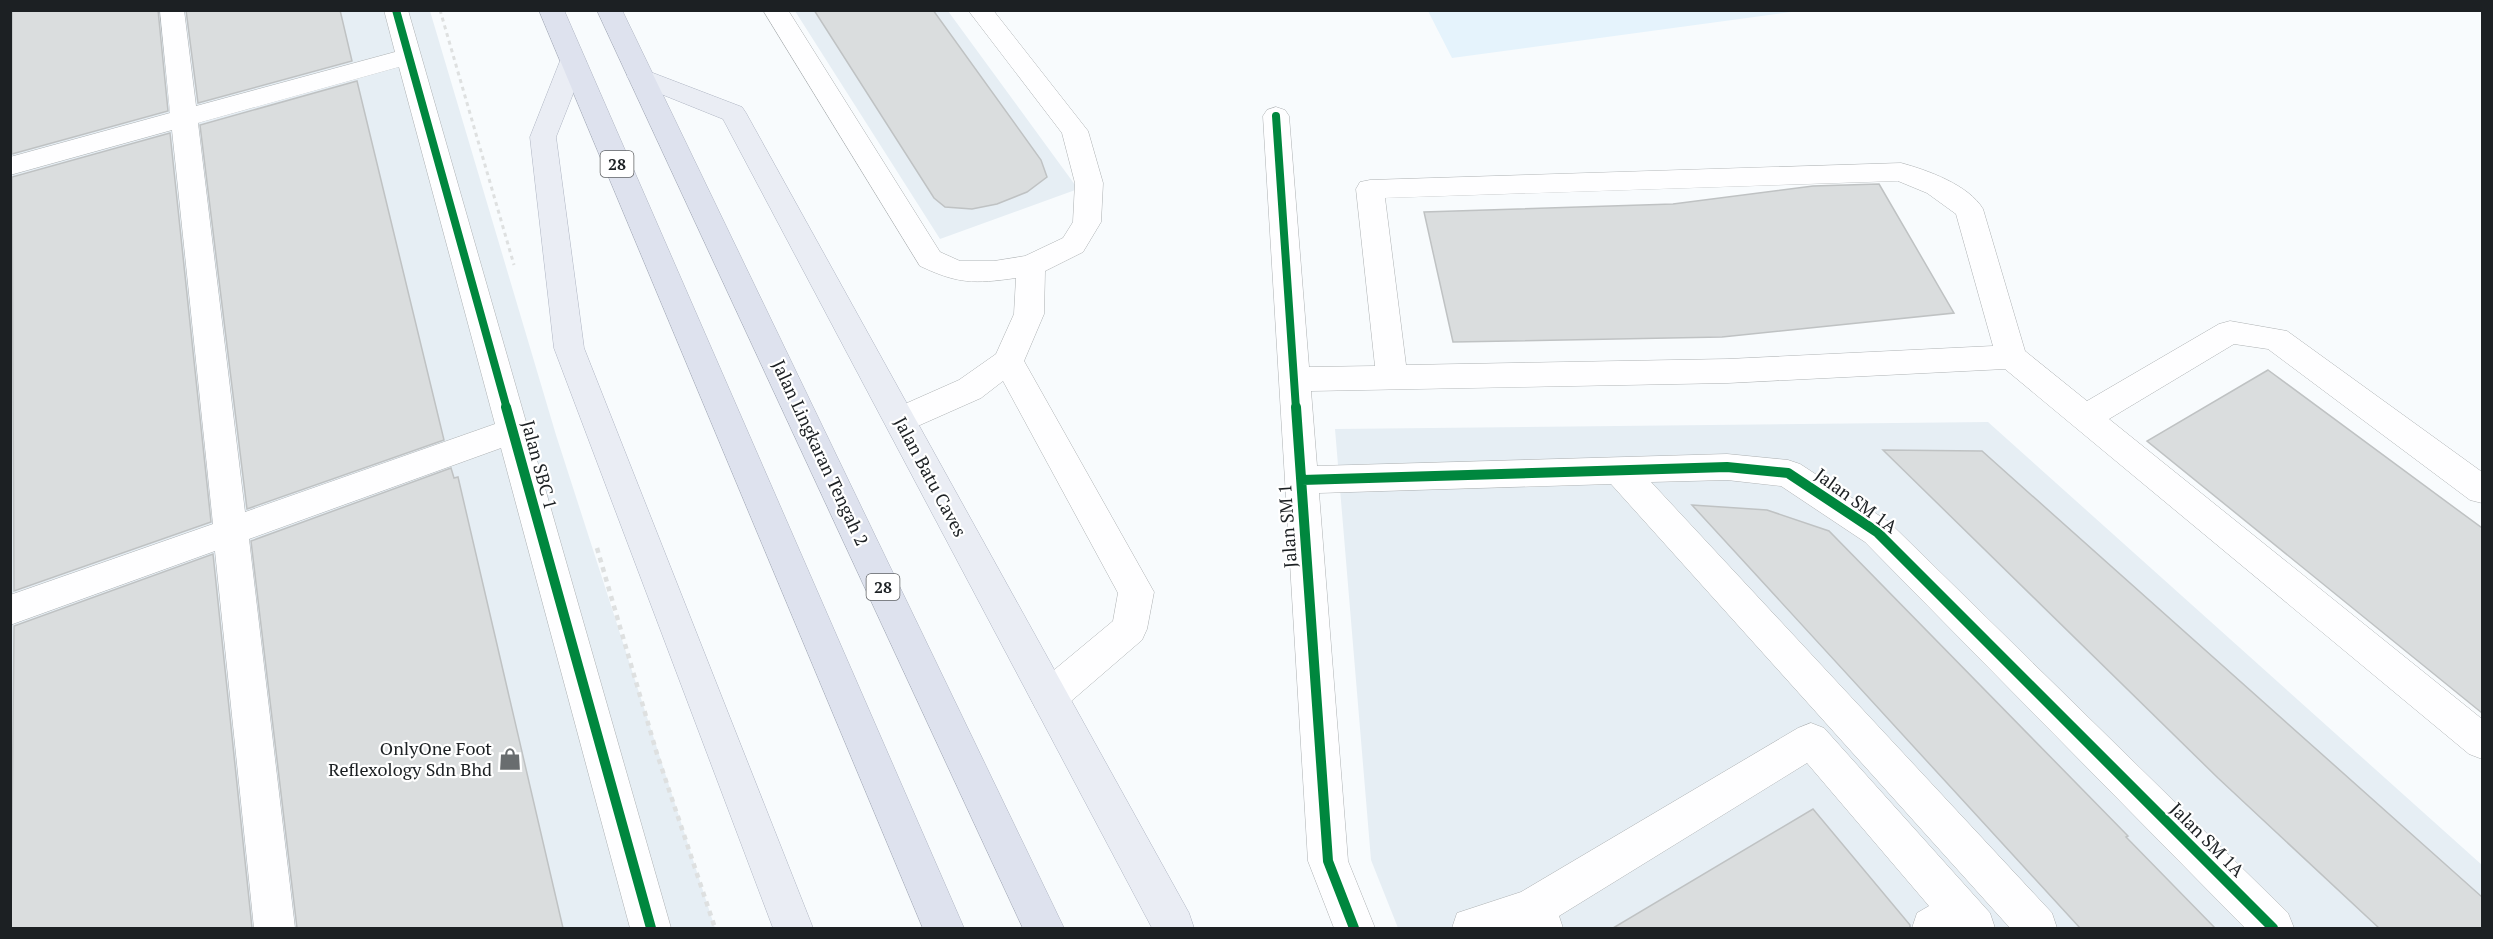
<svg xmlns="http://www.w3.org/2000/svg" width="2493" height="939" viewBox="0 0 2493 939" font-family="'PT Serif',serif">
<rect width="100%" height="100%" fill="#f8fbfd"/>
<!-- built -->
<path fill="#e6eef4" d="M10,11h420l126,424 159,493h-704z
M795,11h153l130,178 -138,50z
M1988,422l494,443v63h-1084l-27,-68 -36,-431z"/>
<!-- green -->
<path fill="#e5f3fc" d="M1428,11h371l-347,47z"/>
<!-- building -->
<path fill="#daddde" stroke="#bfc2c3" stroke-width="1.5" d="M12,10h146l10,101 -156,43z
M186,10h154l12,51 -154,42z
M814,10h119l108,150 6,17 -20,15 -30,12 -25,5 -27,-2 -11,-9z
M357,81l87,359 -197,69 -47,-384z
M170,133l41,389 -197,69 -2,-414z
M1879,184l75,129 -232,24 -269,5 -29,-130 249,-8 140,-18z
M2268,370l214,158v185l-335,-272z
M1883,450l99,1 500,446v31h-103l-161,-150z
M451,468l3,10 4,-1 105,451h-266l-46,-387z
M1692,505l75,5 62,21 299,305 -2,1 89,91h-135z
M213,554l39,374h-241l3,-302z
M1813,809l97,116v3h-297z"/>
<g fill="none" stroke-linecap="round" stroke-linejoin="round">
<!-- minor casing -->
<g stroke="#adb1b3" stroke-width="1">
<path id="minor" d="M160,10h24l12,96 199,-54 -11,-42h24l263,918h-41l-129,-480 -252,91 46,389h-41l-39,-377 -205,74v-30l203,-71 -41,-394 -162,45v-18l160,-44zM399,67l96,357 -250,88 -47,-389z
M763,10h25l152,242 20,9h34l31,-5 38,-18 10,-16 2,-39 -13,-50 -94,-123h25l95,121 15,52 -2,39 -18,30 -38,19 -1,43 -20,47 130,231 -7,37 -5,11 -80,69 -13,5 -13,-5 -6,-12 6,-12 77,-64 5,-28 -115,-212 -22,17 -70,31 -11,3 -11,-3 -5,-9 5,-9 70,-31 37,-26 18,-40 2,-36c-42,6 -58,6 -96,-12z
M1276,107l9,3 4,6 20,251 66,-1 -19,-177 4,-7 10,-2 531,-17c26,7 68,22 82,46l42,142 62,50 132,-77 11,-3 57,10 195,141v31l-12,-3 -202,-151 -34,-5 -125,75 373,300v40l-13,-5 -464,-385 -277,14 -417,8 6,75 410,-12 61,6 12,4 89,58 399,391 6,15h-49l-380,-386 -84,-56 -54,-6 -76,2 401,431 5,15h-47l-399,-444 -292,9 29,368 27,67h-41l-26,-67 -45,-745 4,-6zM1898,181l29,12 29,21 37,132 -265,13 -322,6 -21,-167z
M1811,723l13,5 166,185 5,15h-83l5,-15 12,-7 -122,-143 -248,153 4,12h-111l5,-15 64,-21 277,-164z"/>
</g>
<!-- major casing -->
<g stroke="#aeb4c2" stroke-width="1">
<path id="major" d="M573,53l9,2 4,6 -30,76 28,211 229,580h-40l-219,-580 -24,-211 30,-76 4,-6z
M640,68l102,39 4,6 443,800 5,15h-42l-429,-809 -92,-37 -4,-6 4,-6z"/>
</g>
<!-- highway casing -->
<g stroke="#aeb4c2" stroke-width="1">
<path id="highway" d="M539,10h25l400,918h-41z
M597,10h25l442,918h-41z"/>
</g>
<!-- path-far1 -->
<path stroke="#dee0e0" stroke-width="3" stroke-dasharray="4 4" stroke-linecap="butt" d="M440,10l74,255"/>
<!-- path -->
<path stroke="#dee0e0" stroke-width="4.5" stroke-dasharray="5 5" stroke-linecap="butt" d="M597,548l60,206 58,174"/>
<!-- minor -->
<use href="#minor" fill="#fefeff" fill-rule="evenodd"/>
<!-- major -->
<use href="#major" fill="#eaedf4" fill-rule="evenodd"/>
<!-- highway -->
<use href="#highway" fill="#dee2ee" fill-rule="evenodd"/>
<!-- cycleway-far1 casing -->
<g stroke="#fff" stroke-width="10">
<path id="cycleway-far1" d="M396,10l111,399
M1276,116l20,293"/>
</g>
<!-- cycleway casing -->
<g stroke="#fff" stroke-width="14">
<path id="cycleway" d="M506,407l145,521
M1296,407l32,454 26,67
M1302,480l425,-13 61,6 89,59 396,396"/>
</g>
<!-- cycleway-far1 -->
<use href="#cycleway-far1" stroke="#00873e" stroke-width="8"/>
<!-- cycleway -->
<use href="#cycleway" stroke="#00873e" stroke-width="10"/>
</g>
<!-- icons -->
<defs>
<g id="shop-bare" transform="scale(1.8)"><path d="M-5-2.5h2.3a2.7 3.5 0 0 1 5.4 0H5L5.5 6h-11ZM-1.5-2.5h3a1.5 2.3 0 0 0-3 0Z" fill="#696d6f" stroke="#fff" stroke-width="2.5" paint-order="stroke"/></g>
</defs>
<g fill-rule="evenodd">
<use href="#shop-bare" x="510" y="759"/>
</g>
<g text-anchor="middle" stroke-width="4.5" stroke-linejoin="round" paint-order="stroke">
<!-- shield labels -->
<g fill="#fff" stroke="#606365" stroke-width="1.5">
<rect x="600.5" y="151" width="33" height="26" rx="4.5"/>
<rect x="866.5" y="574" width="33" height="26" rx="4.5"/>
</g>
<g font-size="16" font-weight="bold" fill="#1c2023">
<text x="617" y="170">28</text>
<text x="883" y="593">28</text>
</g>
<!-- street labels -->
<g font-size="18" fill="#1c2023" stroke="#fff">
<text transform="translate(820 453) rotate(65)" y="6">Jalan Lingkaran Tengah 2</text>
<text transform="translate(539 465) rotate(75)" y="6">Jalan SBC 1</text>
<text transform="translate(930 477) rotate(62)" y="6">Jalan Batu Caves</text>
<text transform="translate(1856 501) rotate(36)" y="6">Jalan SM 1A</text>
<text transform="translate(1288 526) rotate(-94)" y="6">Jalan SM 1</text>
<text transform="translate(2207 840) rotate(45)" y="6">Jalan SM 1A</text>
</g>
<!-- poi labels -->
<g font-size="18" fill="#1c2023" stroke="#fff" text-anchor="end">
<text x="492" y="755">OnlyOne Foot<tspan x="492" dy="21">Reflexology Sdn Bhd</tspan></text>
</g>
</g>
<!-- border -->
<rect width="2493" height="939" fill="none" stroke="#1c2023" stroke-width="24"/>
</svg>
